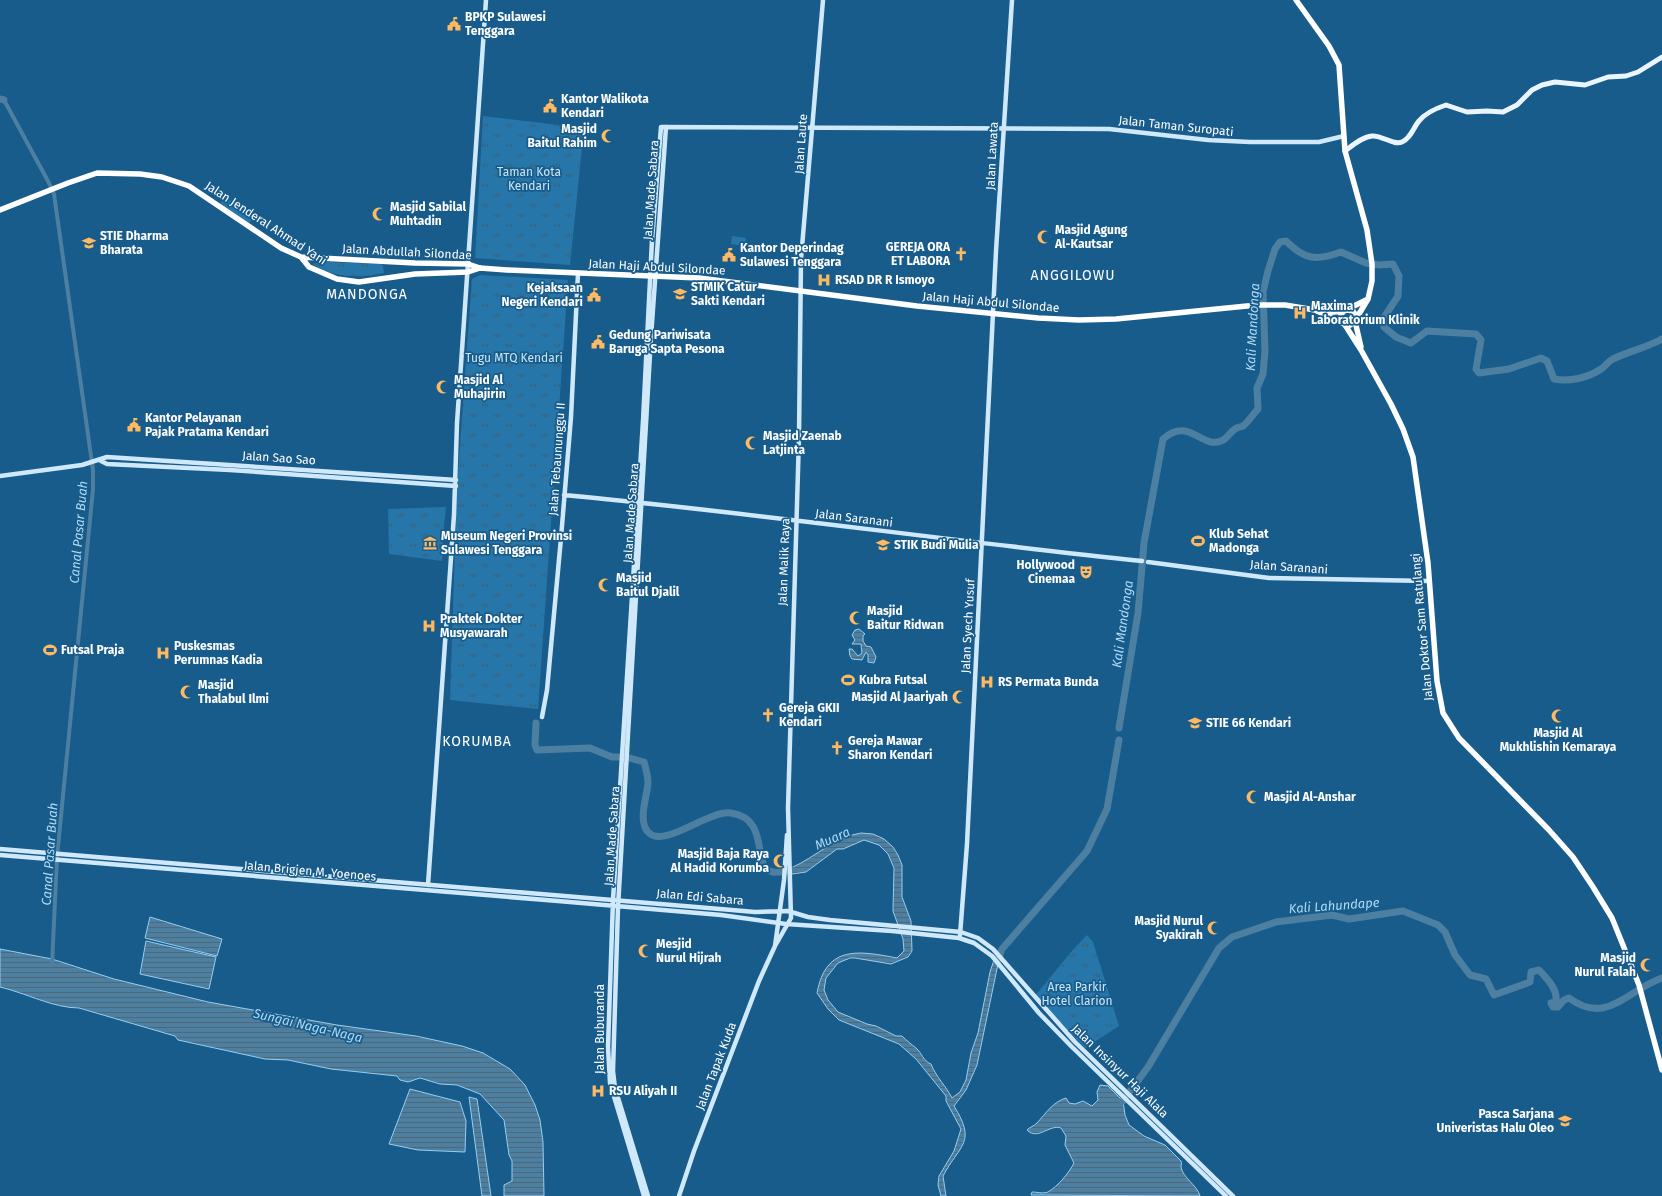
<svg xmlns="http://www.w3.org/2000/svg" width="1662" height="1196" viewBox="0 0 1662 1196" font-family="'Fira Sans',sans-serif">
<defs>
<pattern id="park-tufts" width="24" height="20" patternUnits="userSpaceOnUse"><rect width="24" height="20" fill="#2776a9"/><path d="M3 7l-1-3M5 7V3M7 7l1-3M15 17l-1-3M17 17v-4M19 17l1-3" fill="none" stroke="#3b5f76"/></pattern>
<pattern id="water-rules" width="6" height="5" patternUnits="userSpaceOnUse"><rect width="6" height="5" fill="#4d7fa1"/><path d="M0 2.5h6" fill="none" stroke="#4d687b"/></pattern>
</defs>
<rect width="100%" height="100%" fill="#185c8c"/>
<!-- green -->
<path fill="#2776a9" d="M732,236l14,2 -1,8 -14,-2z"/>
<!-- park -->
<path fill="url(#park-tufts)" d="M483,116l101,12 -14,137 -95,-7z
M225,196l28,21 -4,7 -29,-20z
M324,262l57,2 2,2 1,7c-21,5 -54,5 -72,-9z
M480,275l88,5 -30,429 -88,-9 7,-213 15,-208z
M446,507l-3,27 -1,27 -53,-7 -1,-45z
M1087,935l6,7 26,84 -34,22 -50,-52 36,-44z"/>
<!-- water -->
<path fill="url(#water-rules)" stroke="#95cef1" d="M859,629l6,5 -2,2v5l3,5 5,1 5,10 -2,6 -6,-1v-7l-2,-3 -4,8 -10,-1 -2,-3 -1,-7h3l6,7 4,-3 -1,-9h-9l3,-4 -3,-5 3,-5z
M861,833l12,1 11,5 9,8 5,8 4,10v32l9,24 1,30 -4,6 -17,7 -36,-6h-5l-12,5 -12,15 -2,12 4,10 10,12 29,12 9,2 20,10h6c5,5 9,8 14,12 6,5 7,13 15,16 5,13 15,22 21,34l8,-6 6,-12 5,-27 7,-20 12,-61 4,-12 4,4 -21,101 -11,25 -12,16c23,37 6,38 -11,70l3,20h-5l-3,-11 1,-9 15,-25 7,-22 -15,-28v-5l-30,-37 -17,-15 -60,-24 -11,-11 -11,-16c9,-49 43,-42 80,-35l7,-7 -1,-12 -10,-28 1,-43 -6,-14 -9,-9 -15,-5 -21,9h-6l-31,23 -14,2 -1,-6c25,-11 43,-31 70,-35z
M150,917l72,22 -5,17 -72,-18z
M146,941l70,16 -7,32 -69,-15z
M0,949l52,10 62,20 94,23 129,23 79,11 46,10 21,7 27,16 15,16 10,20 5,15 3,22 1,54h-40v-11l8,-4v-20l-3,-6 -5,-35 -24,-26 -23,-9 -17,-1 -20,-6 -12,4 -8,-2 -3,-4 -66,-7 -43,-9 -23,-1 -87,-19 -3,-4 -96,-28c-26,0 -53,-15 -79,-21z
M1100,1085l8,1 15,15 2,14 4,10 15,11 21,9 16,16c1,2 0,4 0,6 2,11 16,18 19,29l-169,-1 1,-3c5,0 11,2 16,0 10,-6 21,-19 26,-29l-9,-18 1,-9 -5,-8c-12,-4 -23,13 -34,2 3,-3 7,-4 10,-7 9,-10 16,-21 29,-25l3,5 6,1 8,-3 9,5 6,-6 -1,-8z
M410,1089l50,13 6,19 -1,31 -47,-2 -29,-6z
M469,1097l8,2 14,97h-9z"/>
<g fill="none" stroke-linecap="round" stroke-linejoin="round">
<!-- canal -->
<path stroke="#4d7fa1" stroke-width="4" d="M4,100l45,83 5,11 39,276v19l-36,368 -5,108"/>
<!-- river -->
<path stroke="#4d7fa1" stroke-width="7" d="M0,99l4,1
M536,723l-1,22 2,5 53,-2 22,9h14l18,5c2,7 4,14 4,21 -1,14 -11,39 1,50 16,15 59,-23 82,-20 41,6 19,55 42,59 6,1 13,-1 18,-2
M1119,728l19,-115 6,-70 19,-104c26,-23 38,10 58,2 6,-2 8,-8 14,-12 2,-2 6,-2 8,-3 6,-5 10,-12 15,-17l-1,-21 6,-14 2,-23 -2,-59 5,-21 7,-22 5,-7 6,-1c19,19 30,20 55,11l25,11 13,2 14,-1 6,12 -1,20 -15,23 1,8 12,10 15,6 16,-12 49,3 5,6 -5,29 3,4 30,-4 32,-11 6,3 7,18c15,3 34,-1 47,-10 5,-3 7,-8 12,-10 16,-8 33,-11 49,-20
M997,962l5,-13 85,-98 20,-42 12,-69
M1123,1101l25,-34 71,-119 13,-11 44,-15 56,-7 17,4 54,-8 35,14 7,7 10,23 15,20 16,4 8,16 36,-13 1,-10 8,-2c8,9 19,19 17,32l-5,1 2,4h5l6,-7 5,-2c38,28 58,-8 93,-20"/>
<!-- secondary -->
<path stroke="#d0e9fa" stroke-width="4.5" d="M101,461l6,3 123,6 226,16
M0,476l82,-11 25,-8 349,23
M564,495c193,18 385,46 578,66
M1148,562l121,16 159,3
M542,717l5,-27 14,-152 10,-121 7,-144
M0,849l732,61 23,2 33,-1 20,6 22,3 131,12 17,6 15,11 82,93 158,154
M0,855l558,46 163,14 65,9 106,7 67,7 15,5 18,13 47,57 33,34 154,149
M428,885l26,-370 3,-92 29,-423
M960,935l7,-91 29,-593 16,-251
M775,946l16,-28 -3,-110 11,-371 2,-178 22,-259
M644,1196l-34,-113 -2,-36 5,-147 30,-479 9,-181 9,-113 448,2 99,11 42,2h69l25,-6
M648,1196l-33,-108 -2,-17 5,-164 33,-570 15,-210
M679,1196l15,-45 65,-170 16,-35 9,-66 3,-45"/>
<!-- primary -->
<path stroke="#eaf5ff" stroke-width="5" d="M1345,151c8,-6 17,-14 27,-15 10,-1 22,10 30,6 9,-4 11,-14 17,-21 6,-8 18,-13 27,-16l21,7 20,-1 16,1 14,-7 15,-15 10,-5 13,-3 30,3 23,-8 18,-1 12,-4 24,-15"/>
<!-- highway -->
<path stroke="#fff" stroke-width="5.5" d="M1296,0l33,46 10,19 6,86 22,79 5,34v17l-4,18 -12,20
M0,210l68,-27 29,-10 43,1 22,3 27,9 92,62 20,9 8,10 28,12 22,3 56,-8 53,-2 12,-4
M301,257l114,6 53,1 12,4 27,2 192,8 218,28 121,12 41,2 37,-1 141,-14h28l30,5 27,13
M1344,311l-3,3v7l4,4h5l5,-4 1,-5 -3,-5 -6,-1
M1324,313l20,-2 24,-12
M1355,321l6,26
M1345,325l16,25 30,54 12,25 10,28 15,106 9,118 6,32 16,25 90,92 24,27 20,30 19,31 15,37 12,30 23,85"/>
</g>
<!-- icons -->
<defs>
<g id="civic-bare" transform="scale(1.08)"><path d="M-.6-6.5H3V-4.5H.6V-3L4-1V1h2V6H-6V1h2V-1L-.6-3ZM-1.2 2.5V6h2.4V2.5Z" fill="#ffb960" stroke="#185c8c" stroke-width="2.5" paint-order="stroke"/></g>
<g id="mosque-bare" transform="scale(1.08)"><path d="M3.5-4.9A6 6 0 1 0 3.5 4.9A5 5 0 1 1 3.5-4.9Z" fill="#ffb960" stroke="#185c8c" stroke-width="2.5" paint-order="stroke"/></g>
<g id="university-bare" transform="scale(1.08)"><path d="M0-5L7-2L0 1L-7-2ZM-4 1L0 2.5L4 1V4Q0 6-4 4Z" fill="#ffb960" stroke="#185c8c" stroke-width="2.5" paint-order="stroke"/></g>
<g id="church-bare" transform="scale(1.08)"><path d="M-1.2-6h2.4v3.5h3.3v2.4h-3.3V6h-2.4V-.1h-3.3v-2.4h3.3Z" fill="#ffb960" stroke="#185c8c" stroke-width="2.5" paint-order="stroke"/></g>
<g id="hospital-bare" transform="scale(1.08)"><path d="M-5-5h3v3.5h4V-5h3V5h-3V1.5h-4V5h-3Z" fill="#ffb960" stroke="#185c8c" stroke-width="2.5" paint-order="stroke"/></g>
<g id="stadium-bare" transform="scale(1.08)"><path d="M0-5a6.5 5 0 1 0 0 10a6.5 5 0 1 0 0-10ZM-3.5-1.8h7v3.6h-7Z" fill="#ffb960" stroke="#185c8c" stroke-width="2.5" paint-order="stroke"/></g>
<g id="museum-bare" transform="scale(1.08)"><path d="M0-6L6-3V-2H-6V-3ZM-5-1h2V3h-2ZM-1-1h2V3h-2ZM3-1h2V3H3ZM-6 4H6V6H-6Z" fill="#ffb960" stroke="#185c8c" stroke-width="2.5" paint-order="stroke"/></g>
<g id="theatre-bare" transform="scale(1.08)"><path d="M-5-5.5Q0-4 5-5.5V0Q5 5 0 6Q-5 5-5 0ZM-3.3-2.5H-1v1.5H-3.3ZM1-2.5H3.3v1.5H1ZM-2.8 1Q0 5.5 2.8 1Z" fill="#ffb960" stroke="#185c8c" stroke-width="2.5" paint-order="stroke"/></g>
</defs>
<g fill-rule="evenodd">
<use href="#civic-bare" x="454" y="24"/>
<use href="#civic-bare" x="550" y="106"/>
<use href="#mosque-bare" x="608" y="136"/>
<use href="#mosque-bare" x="379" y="214"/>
<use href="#mosque-bare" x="1044" y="237"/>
<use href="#university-bare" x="89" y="243"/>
<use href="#church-bare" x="961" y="254"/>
<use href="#civic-bare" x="729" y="255"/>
<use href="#hospital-bare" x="824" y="280"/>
<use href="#university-bare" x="680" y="294"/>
<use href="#civic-bare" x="594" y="295"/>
<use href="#hospital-bare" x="1300" y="313"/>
<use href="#civic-bare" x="598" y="342"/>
<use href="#mosque-bare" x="443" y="387"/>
<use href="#civic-bare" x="134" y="425"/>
<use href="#mosque-bare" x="752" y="443"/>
<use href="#stadium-bare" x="1198" y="541"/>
<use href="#museum-bare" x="430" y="543"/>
<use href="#university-bare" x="883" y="545"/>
<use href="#theatre-bare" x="1086" y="572"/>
<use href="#mosque-bare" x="605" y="585"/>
<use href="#mosque-bare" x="856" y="618"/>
<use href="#hospital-bare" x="429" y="626"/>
<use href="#stadium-bare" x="50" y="650"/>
<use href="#hospital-bare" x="163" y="653"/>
<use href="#stadium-bare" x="848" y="680"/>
<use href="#hospital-bare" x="987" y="682"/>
<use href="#mosque-bare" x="187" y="692"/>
<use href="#mosque-bare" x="959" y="697"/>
<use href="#church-bare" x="768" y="715"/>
<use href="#mosque-bare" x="1558" y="716"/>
<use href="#university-bare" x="1195" y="723"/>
<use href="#church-bare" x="837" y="748"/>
<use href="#mosque-bare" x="1253" y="797"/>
<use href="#mosque-bare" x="780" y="861"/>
<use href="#mosque-bare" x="1214" y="928"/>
<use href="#mosque-bare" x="645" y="951"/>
<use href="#mosque-bare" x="1647" y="965"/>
<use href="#hospital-bare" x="598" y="1091"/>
<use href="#university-bare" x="1565" y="1121"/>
</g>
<g text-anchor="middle" stroke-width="3.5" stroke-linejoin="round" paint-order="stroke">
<!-- poi labels -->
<g font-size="12" font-weight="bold" fill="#fff" stroke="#185c8c" text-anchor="start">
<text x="465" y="21">BPKP Sulawesi<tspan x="465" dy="14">Tenggara</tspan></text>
<text x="561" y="103">Kantor Walikota<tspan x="561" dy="14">Kendari</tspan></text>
<text x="597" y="133" text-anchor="end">Masjid<tspan x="597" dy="14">Baitul Rahim</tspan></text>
<text x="390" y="211">Masjid Sabilal<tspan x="390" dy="14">Muhtadin</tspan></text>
<text x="1055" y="234">Masjid Agung<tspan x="1055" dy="14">Al-Kautsar</tspan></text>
<text x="100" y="240">STIE Dharma<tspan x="100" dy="14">Bharata</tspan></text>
<text x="950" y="251" text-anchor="end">GEREJA ORA<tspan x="950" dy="14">ET LABORA</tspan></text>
<text x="740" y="252">Kantor Deperindag<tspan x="740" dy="14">Sulawesi Tenggara</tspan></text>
<text x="835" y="284">RSAD DR R Ismoyo</text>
<text x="691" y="291">STMIK Catur<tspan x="691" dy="14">Sakti Kendari</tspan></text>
<text x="583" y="292" text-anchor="end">Kejaksaan<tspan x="583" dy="14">Negeri Kendari</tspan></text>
<text x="1311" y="310">Maxima<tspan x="1311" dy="14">Laboratorium Klinik</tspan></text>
<text x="609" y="339">Gedung Pariwisata<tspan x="609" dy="14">Baruga Sapta Pesona</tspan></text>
<text x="454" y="384">Masjid Al<tspan x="454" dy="14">Muhajirin</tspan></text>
<text x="145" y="422">Kantor Pelayanan<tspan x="145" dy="14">Pajak Pratama Kendari</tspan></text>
<text x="763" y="440">Masjid Zaenab<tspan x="763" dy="14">Latjinta</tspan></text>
<text x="1209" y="538">Klub Sehat<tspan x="1209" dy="14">Madonga</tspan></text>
<text x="441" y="540">Museum Negeri Provinsi<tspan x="441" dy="14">Sulawesi Tenggara</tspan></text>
<text x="894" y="549">STIK Budi Mulia</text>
<text x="1075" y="569" text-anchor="end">Hollywood<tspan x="1075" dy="14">Cinemaa</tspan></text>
<text x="616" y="582">Masjid<tspan x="616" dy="14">Baitul Djalil</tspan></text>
<text x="867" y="615">Masjid<tspan x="867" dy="14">Baitur Ridwan</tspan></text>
<text x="440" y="623">Praktek Dokter<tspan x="440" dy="14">Musyawarah</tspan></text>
<text x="174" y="650">Puskesmas<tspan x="174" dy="14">Perumnas Kadia</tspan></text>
<text x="61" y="654">Futsal Praja</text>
<text x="859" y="684">Kubra Futsal</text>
<text x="998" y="686">RS Permata Bunda</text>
<text x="198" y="689">Masjid<tspan x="198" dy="14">Thalabul Ilmi</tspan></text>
<text x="948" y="701" text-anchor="end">Masjid Al Jaariyah</text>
<text x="779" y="712">Gereja GKII<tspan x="779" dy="14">Kendari</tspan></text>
<text x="1206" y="727">STIE 66 Kendari</text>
<text x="1558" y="737" text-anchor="middle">Masjid Al<tspan x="1558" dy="14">Mukhlishin Kemaraya</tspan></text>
<text x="848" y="745">Gereja Mawar<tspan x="848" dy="14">Sharon Kendari</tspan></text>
<text x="1264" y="801">Masjid Al-Anshar</text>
<text x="769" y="858" text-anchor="end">Masjid Baja Raya<tspan x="769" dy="14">Al Hadid Korumba</tspan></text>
<text x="1203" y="925" text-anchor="end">Masjid Nurul<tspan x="1203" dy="14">Syakirah</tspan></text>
<text x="656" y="948">Mesjid<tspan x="656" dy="14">Nurul Hijrah</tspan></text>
<text x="1636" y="962" text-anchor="end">Masjid<tspan x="1636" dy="14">Nurul Falah</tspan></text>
<text x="609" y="1095">RSU Aliyah II</text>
<text x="1554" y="1118" text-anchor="end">Pasca Sarjana<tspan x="1554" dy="14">Univeristas Halu Oleo</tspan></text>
</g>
<!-- street labels -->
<g font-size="12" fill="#fff" stroke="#185c8c">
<text transform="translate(1176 126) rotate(6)" y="4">Jalan Taman Suropati</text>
<text transform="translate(801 144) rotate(-86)" y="4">Jalan Laute</text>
<text transform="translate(992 156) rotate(-87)" y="4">Jalan Lawata</text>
<text transform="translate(651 190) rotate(-86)" y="4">Jalan Made Sabara</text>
<text transform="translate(266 223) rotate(33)" y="4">Jalan Jenderal Ahmad Yani</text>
<text transform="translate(407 252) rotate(3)" y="4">Jalan Abdullah Silondae</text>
<text transform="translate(657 267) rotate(3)" y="4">Jalan Haji Abdul Silondae</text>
<text transform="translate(991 302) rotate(5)" y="4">Jalan Haji Abdul Silondae</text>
<text transform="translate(279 458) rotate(4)" y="4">Jalan Sao Sao</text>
<text transform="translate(557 459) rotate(-86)" y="4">Jalan Tebaununggu II</text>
<text transform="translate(631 513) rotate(-86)" y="4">Jalan Made Sabara</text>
<text transform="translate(854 518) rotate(7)" y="4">Jalan Saranani</text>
<text transform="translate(784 562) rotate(-88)" y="4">Jalan Malik Raya</text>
<text transform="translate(1289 567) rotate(4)" y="4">Jalan Saranani</text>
<text transform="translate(968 626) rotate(-87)" y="4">Jalan Syech Yusuf</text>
<text transform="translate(1422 627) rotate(-95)" y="4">Jalan Doktor Sam Ratulangi</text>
<text transform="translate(612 836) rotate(-86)" y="4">Jalan Made Sabara</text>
<text transform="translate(310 871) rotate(5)" y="4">Jalan Brigjen M. Yoenoes</text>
<text transform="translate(700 897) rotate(5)" y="4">Jalan Edi Sabara</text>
<text transform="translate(600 1029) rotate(-90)" y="4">Jalan Buburanda</text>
<text transform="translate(716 1066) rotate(-69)" y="4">Jalan Tapak Kuda</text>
<text transform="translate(1120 1071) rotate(44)" y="4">Jalan Insinyur Haji Alala</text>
</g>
<!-- park labels -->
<g font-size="12" fill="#c9e7fa" stroke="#185c8c">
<text x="529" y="176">Taman Kota<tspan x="529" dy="14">Kendari</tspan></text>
<text x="514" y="362">Tugu MTQ Kendari</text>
<text x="1077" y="991">Area Parkir<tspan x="1077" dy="14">Hotel Clarion</tspan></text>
</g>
<!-- water labels -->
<g font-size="13" font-style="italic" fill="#aedaf6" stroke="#185c8c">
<text transform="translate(1252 327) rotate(-87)" y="5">Kali Mandonga</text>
<text transform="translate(78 532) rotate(-85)" y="5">Canal Pasar Buah</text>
<text transform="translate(1122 624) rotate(-82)" y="5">Kali Mandonga</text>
<text transform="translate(832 838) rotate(-24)" y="5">Muara</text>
<text transform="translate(49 854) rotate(-86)" y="5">Canal Pasar Buah</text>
<text transform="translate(1334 905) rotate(-4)" y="5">Kali Lahundape</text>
<text transform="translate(308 1025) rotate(13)" y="5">Sungai Naga-Naga</text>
</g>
<!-- quarter labels -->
<g font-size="14" letter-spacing="1" fill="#fff" stroke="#185c8c">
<text x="1073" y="280">ANGGILOWU</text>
<text x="367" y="299">MANDONGA</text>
<text x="477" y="746">KORUMBA</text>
</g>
</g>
</svg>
